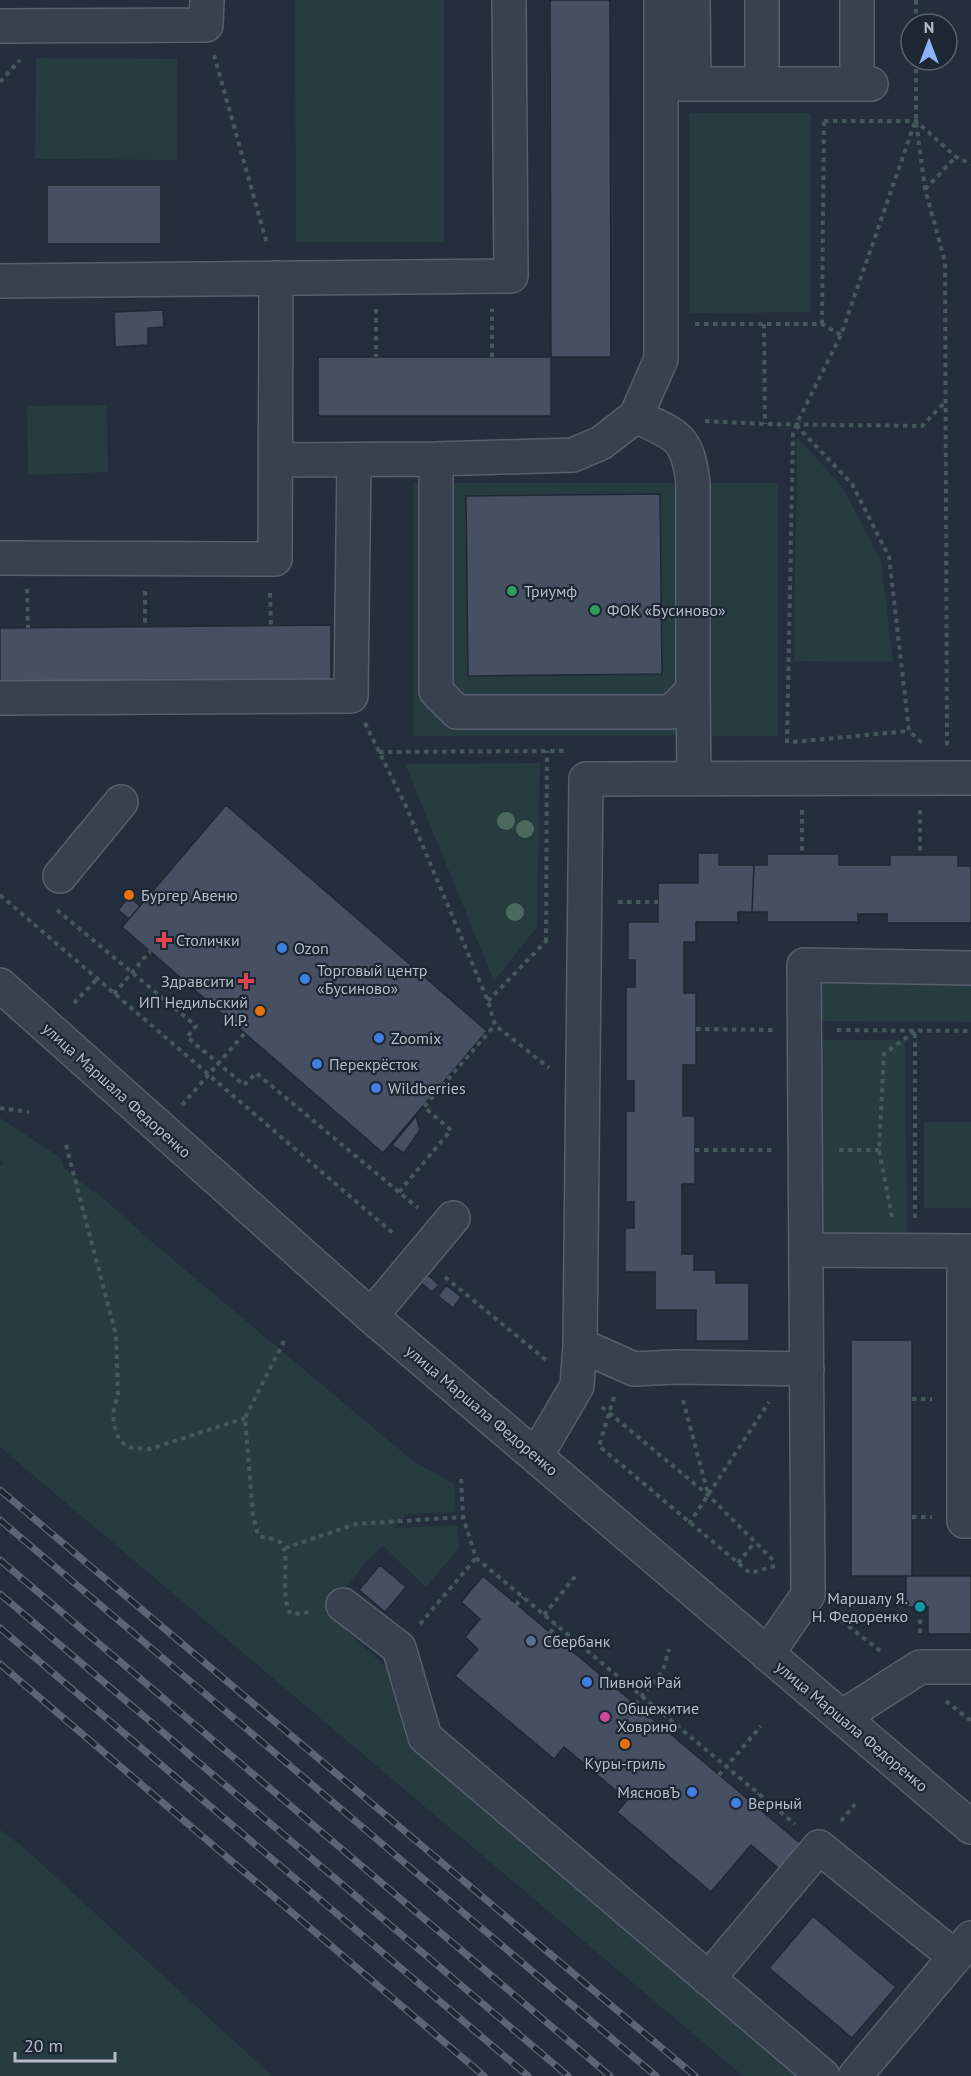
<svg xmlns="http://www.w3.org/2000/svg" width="971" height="2076" viewBox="0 0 971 2076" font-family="'PT Sans',sans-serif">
<rect width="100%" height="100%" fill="#242f3e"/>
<!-- green -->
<path fill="#263c3f" d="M295,0h149v242h-148z
M36,58l141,1v101l-142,-1z
M690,113h121v199l-121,1z
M107,405l1,67 -80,3 -1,-69z
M797,437l45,49 39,75 12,101 -99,-1z
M413,483h365v253h-365z
M540,763l-3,164 -43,54 -89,-217z
M816,973l155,2v47l-155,-1z
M814,1040h91l2,193 -92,1z
M0,1118l61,40 3,10 30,25 2,-1 56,50 243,204 20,16 39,22 2,28 -50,2 -12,14 63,-3 3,22 -34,40 -43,-41 -15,14 -45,54h5l59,54 20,74 396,334h-60l-743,-629v-281l3,-3 -3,-3z
M924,1122h47v86h-47z
M0,1830l23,17 249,229h-272z"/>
<!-- building -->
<path fill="#455162" stroke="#1f2835" stroke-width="1.5" d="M550,0h60l1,357h-60z
M47,185h114v59h-114z
M163,310l1,17 -16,1v17l-33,2 -1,-35z
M318,357h233v59h-233z
M660,494l2,180 -194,2 -2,-180z
M331,625v58l-331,2v-57z
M226,805l261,226 -104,122 -261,-226z
M698,853h21v12h35l-2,47h-14v10h-42v20h-12v51h12v72h-13v51h12v68h-13v70h12v16h22v13h33v58h-53v-31h-41v-38h-30v-44h9v-26h-8v-91h8v-30h-8v-94h9v-27h-7v-38h30v-39h40z
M767,854h72v11h51v-10h68v11h13v57h-84v-9h-29v8h-91v-10h-15l2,-47h13z
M129,897l11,9 -11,13 -11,-9z
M416,1116l4,14 -16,23 -12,-8z
M428,1275l11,10 -7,7 -11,-9z
M446,1285l15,12 -8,11 -15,-12z
M851,1340h61v236h-61z
M380,1565l26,22 -21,25 -26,-22z
M483,1576l323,272 -22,25 -33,-28 -40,47 -94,-80 10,-12 -63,-53 -10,12 -99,-83 23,-27 -13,-12 15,-18 -19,-17z
M906,1576h65v58h-43v-27h-22z
M813,1916l83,71 -44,51 -83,-70z"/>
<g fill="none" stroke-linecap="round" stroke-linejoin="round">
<!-- minor casing -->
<g stroke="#565f6c" stroke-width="36">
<path id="minor" d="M693,0l1,84
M762,0v84
M857,0v84
M0,26l206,-1 1,-25
M661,84h210
M0,281l511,-5 -2,-276
M436,459v232l21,21h214l22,-22v-207c-6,-49 -17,-47 -57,-67
M276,460l160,-1 137,-4 28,-12 35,-27 25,-57v-359
M0,558l275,1 1,-281
M693,690l1,89
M0,698l351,-2 3,-236
M60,876l61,-74
M0,985l371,331 600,511
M806,1250l165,1
M964,1251v270h7
M371,1316l82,-98
M580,1345l54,24 41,-2 132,2
M536,1456l41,-70 3,-41 6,-566 385,-1
M343,1605l56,43 26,89 398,339
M767,1654l41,-59 -4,-630 167,3
M842,1717l78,-50h51
M708,1979l111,-132 136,110
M855,2076l116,-138"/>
</g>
<!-- path -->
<path stroke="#44595c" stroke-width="4" stroke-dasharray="4.5 4.5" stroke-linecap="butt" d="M916,0v24
M214,55l53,189
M916,60v61l9,68 20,73 2,484
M0,82l20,-22
M824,121h92l40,36 15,7
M925,189l31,-32
M376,309v48
M695,324h127l19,11
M764,324l1,100
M822,324l2,-207
M492,357v-48
M705,421l60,3 157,2 23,-24
M796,425l56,59 37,73 20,174 13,12
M27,589l1,39
M145,591v36
M270,593l1,33
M365,723l41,83 82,195 7,24 54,43
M793,742l116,-11
M787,743l6,-309 3,-9 45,-90 74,-213
M379,752l188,-1
M802,810v44
M920,810v45
M0,895l395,340
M618,902h40
M57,910l139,116 -9,11 57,48 12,-12 162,135
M546,942l1,-191
M114,994l36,-43
M488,1001l62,-64
M74,1003l23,-24
M696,1029l77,1
M837,1030l134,1
M182,1105l63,-72
M0,1108l29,4
M66,1145l50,190 2,59 -5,19 1,12 5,14 5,5 8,4 18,1 95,-31
M695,1150h77
M839,1150h40
M399,1192l52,-62 -27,-23 71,-82
M892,1217l-13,-67 5,-96 31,-23
M915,1218v-187
M445,1277l101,83
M284,1341l-39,77 8,97 5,20c7,4 17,2 23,8 10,9 -2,56 10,71l21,-2
M614,1397l-15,49 151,127 25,-7
M912,1399h20
M683,1400l25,94
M602,1407l106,88 65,65
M461,1479l2,38 13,41 319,266
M912,1517h20
M689,1524l80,-122
M285,1548l71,-24 107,-7
M738,1563l17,-21
M516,1605l7,-8
M544,1615l33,-41
M834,1615l49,38
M420,1624l56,-66
M550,1633l6,-8
M920,1633v-17
M946,1701l25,20
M635,1704l28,-33 6,-22
M719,1775l42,-49
M752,1802l7,-8
M841,1821l14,-17"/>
<!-- minor -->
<use href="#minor" stroke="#38414e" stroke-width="33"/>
<!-- rail casing -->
<g stroke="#5a6575" stroke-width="7">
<path id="rail" d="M0,1490l695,586
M0,1520l656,556
M0,1560l610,516
M0,1594l568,482
M0,1628l528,448
M0,1664l484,412"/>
</g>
<!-- rail -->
<use href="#rail" stroke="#1d2633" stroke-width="4.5" stroke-dasharray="14" stroke-linecap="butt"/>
</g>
<!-- trees -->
<g fill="#4b6a5d">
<circle cx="506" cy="821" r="9"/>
<circle cx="525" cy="829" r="9"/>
<circle cx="515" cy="912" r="9"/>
</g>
<!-- markers -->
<g fill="#2e9e5b" stroke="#1d2633" stroke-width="2">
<circle cx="512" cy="591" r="6"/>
<circle cx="595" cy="610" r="6"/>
</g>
<g fill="#e8710a" stroke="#1d2633" stroke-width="2">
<circle cx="129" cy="895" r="6"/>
<circle cx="260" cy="1011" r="6"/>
<circle cx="625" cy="1744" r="6"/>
</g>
<g fill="#e0444e" stroke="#1d2633" stroke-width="2">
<path d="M161 931h6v6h6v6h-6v6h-6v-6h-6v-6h6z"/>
<path d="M243 972h6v6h6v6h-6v6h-6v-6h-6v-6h6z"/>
</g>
<g fill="#3f7fe0" stroke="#1d2633" stroke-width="2">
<circle cx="282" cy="948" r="6"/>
<circle cx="305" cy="979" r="6"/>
<circle cx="379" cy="1038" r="6"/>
<circle cx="317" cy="1064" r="6"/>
<circle cx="376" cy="1088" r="6"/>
<circle cx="587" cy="1682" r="6"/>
<circle cx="692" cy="1792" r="6"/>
<circle cx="736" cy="1803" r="6"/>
</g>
<circle fill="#0f9aa8" stroke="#1d2633" stroke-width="2" cx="920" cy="1607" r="6"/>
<circle fill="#5c6f8a" stroke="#1d2633" stroke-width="2" cx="531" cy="1641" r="6"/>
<circle fill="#d1479c" stroke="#1d2633" stroke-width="2" cx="605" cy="1717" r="6"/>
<g text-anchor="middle" stroke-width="4.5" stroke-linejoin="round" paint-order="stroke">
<!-- poi labels -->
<g font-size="16" fill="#b4bcc9" stroke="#1d2633" text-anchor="start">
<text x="524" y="597">Триумф</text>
<text x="607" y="616">ФОК «Бусиново»</text>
<text x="141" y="901">Бургер Авеню</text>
<text x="176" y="946">Столички</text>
<text x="294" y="954">Ozon</text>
<text x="317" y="976">Торговый центр<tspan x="317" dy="18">«Бусиново»</tspan></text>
<text x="234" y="987" text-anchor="end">Здравсити</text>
<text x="248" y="1008" text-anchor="end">ИП Недильский<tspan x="248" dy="18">И.Р.</tspan></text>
<text x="391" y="1044">Zoomix</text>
<text x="329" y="1070">Перекрёсток</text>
<text x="388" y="1094">Wildberries</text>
<text x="908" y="1604" text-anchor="end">Маршалу Я.<tspan x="908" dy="18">Н. Федоренко</tspan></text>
<text x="543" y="1647">Сбербанк</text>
<text x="599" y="1688">Пивной Рай</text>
<text x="617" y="1714">Общежитие<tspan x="617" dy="18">Ховрино</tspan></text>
<text x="625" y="1769" text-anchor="middle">Куры-гриль</text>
<text x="680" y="1798" text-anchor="end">МясновЪ</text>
<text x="748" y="1809">Верный</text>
</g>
<!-- street labels -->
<g font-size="16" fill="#b4bcc9" stroke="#1d2633">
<text transform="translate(117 1090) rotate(42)" y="6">улица Маршала Федоренко</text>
<text transform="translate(482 1410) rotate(40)" y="6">улица Маршала Федоренко</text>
<text transform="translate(852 1726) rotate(40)" y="6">улица Маршала Федоренко</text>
</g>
</g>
<!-- north arrow -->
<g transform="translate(929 42)"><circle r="28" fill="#1d2633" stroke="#59626f" stroke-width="1.5"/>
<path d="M0-4.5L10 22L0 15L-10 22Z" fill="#8ab4f8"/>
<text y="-9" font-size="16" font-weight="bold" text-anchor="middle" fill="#b4bcc9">N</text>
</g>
<!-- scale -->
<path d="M15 2052v9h100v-9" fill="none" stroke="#b4bcc9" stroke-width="3"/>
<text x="24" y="2052" font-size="18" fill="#b4bcc9" stroke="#1d2633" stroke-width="4.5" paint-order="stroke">20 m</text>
</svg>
